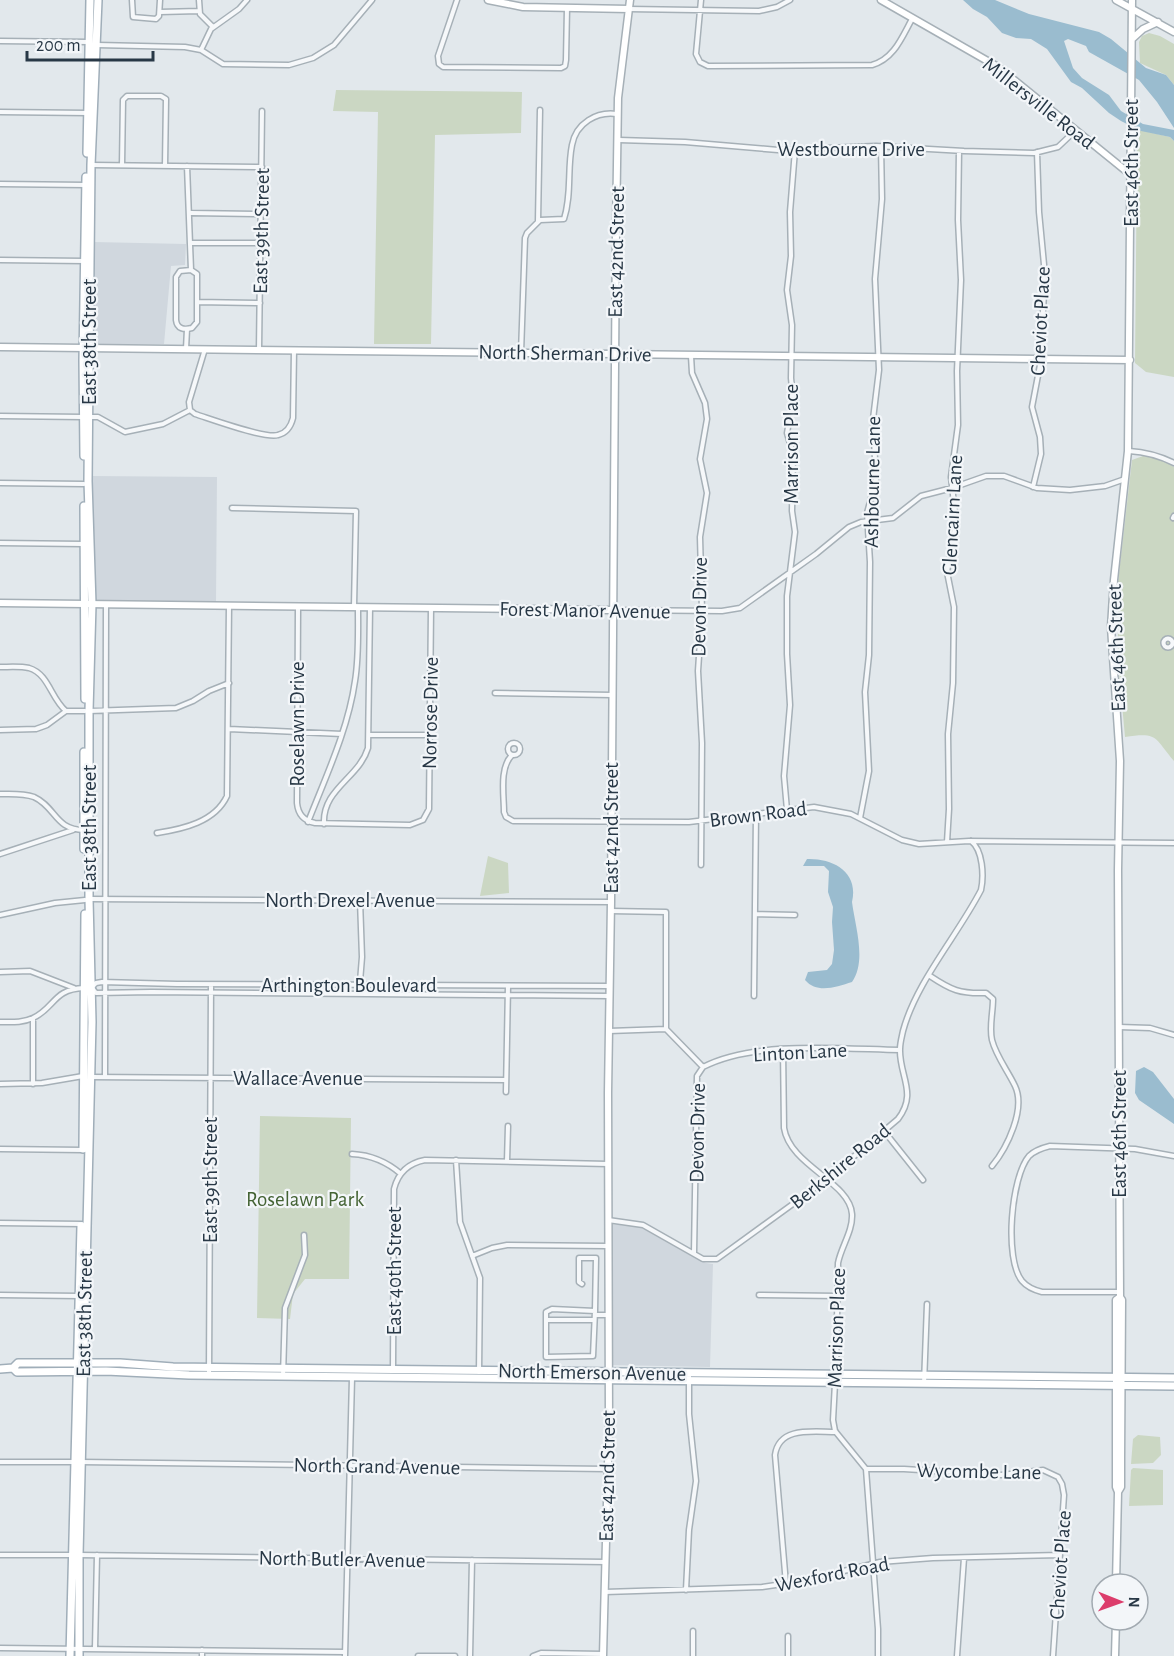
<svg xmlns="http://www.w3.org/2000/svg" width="1174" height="1656" viewBox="0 0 1174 1656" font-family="'Alegreya Sans',sans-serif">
<rect width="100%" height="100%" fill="#e2e8ec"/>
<!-- built -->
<path fill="#d0d7de" d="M94,242l92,2 -1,21 -14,1 -7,78h-67l-2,-5z
M92,476l125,1 -1,126 -123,-1 -2,-2z
M610,1224l30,3 66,36 7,1 -3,103 -98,-2z"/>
<!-- green -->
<path fill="#cbd7c3" d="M1149,33l11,3 14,8v41l-8,-10 -26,-12 -1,-21 3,-6z
M336,90l186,2 -1,41 -86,2 -4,209h-57l4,-232 -45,-1z
M1140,130l30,7 4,4v236l-28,-5 -11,-9 2,-211z
M1143,456l17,3 14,8v294c-20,-23 -15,-29 -49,-24l-7,-77v-78l14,-122z
M488,856l20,7 1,30 -29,3z
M260,1116l91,2 -2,161h-44l-12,15 -3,25 -33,-1z
M1138,1435l22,2 1,18 -8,8 -22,1 2,-25z
M1133,1468l30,2v35l-34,1 2,-36z"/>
<!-- water -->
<path fill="#9abccf" d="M963,0h32l34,14 70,18 12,7 35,29 20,7 8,10v43l-17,-26 -18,-22 -50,-28 -3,-6 -18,-7 -4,2 9,27 9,10 27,17 12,16 22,13 31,6v11l-4,-4 -29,-6 -20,-10 -12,-8 -27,-25 -11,-6 -24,-33 -16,-10 -15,-1 -14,-5 -15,-16 -14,-8z
M807,859c26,-1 52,13 45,43 3,24 15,59 0,80 -16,5 -35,12 -47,-2l3,-8 19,-2 5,-6 2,-14 -2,-28 1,-15 -5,-15 1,-21 -5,-5h-21z
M1144,1067l9,5 21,27v25l-35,-24 -4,-7 1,-22z"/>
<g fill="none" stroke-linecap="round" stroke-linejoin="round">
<!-- street casing -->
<g stroke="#a6b0b7" stroke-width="7">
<path id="street" d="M132,0l1,17 23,2 3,-3 1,-16
M199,0l1,14 13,13
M457,0l-19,56 1,8 4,3 118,1 4,-2 1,-6 1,-52
M701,0l-5,54 4,8 8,4 164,-1c22,-6 30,-28 40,-46
M629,9l130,2 18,-4 13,-7
M160,12l39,-1
M0,41l89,1
M97,45l88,2 16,3 22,14 66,1 24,-7 21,-13 38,-45
M201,50l10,-21 28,-20 8,-9
M0,112l88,1
M619,140l66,2 93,8 98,-4 88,5 70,2 24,-6 18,-17
M92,165l170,2
M122,165l1,-65 4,-4h34l5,3 -1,67
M187,166l4,104 6,4v48l-5,6c-8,2 -15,1 -16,-8v-43l4,-6 11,-1
M0,184l86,1
M191,213l70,1
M538,221l2,-111
M191,243h70
M0,260l85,1
M197,302l63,1
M186,349l1,-20
M259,350l3,-239
M521,353l4,-115 2,-5 13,-13 24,-1c8,-25 3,-49 8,-74 4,-22 25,-34 45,-31
M691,356l1,17 13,30 2,16 -7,40 7,34 -7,44 2,74 -4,60 4,72 -1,122
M190,410l5,4c16,5 70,25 83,21 9,-2 13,-9 15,-17l1,-68
M190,410l-1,-8 16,-53
M0,416l83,1
M89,417h9l27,15 38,-8 27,-14
M1129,451c17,1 29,4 45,12
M0,483l84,1
M1033,487l8,-33 -1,-17 -8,-30 8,-42 5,-90 -6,-63 -2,-60
M232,508l124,3 -2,95
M1173,518l1,-2
M0,543l83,1
M298,607l-1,196c1,11 7,18 18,20l95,2 13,-5 6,-11 2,-201
M613,610l109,1 18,-3 76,-54 33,-27 12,-5 32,-4 28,-22 31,-8 34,-12h18l33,12 33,2 35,-4 20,-7
M1163.5 643a4.5 4.5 0 1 1 9 0a4.5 4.5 0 1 1-9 0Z
M0,667c9,0 20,-1 29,1 20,6 22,31 37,43
M495,693l117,2
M89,711l87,-3 17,-7 16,-10 20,-8
M229,729l113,5
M0,730l36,-1 11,-4 19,-14h19
M370,735h60
M508 749a6 6 0 1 1 12 0a6 6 0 1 1-12 0Z
M512,755c-13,13 -8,40 -8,57l2,5 7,4 176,1 125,-15 37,7 51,26 17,4 50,-3 205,2
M0,794c11,0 23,-1 34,3 22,10 21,33 50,33
M787,810l-3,-34 6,-71 -3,-51v-58l8,-64 -3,-21 1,-57 -6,-21 6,-35 -2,-20 1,-53 -5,-35 4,-34 -1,-44 5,-62
M860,818l9,-47 -4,-79 4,-37 1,-93 -3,-49 9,-33 -3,-61 6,-49 -4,-91 7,-80 -1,-53
M308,822c18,-46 40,-92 47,-141 4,-24 3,-49 3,-74
M324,824c-2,-35 35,-46 44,-76l2,-141
M157,833c26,-4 58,-11 70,-37l2,-190
M947,842l2,-33 -1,-75 5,-51 1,-76 -7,-35 9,-51 -5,-44 7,-52 -1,-54 4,-91 -3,-60 1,-69
M0,854l73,-24
M89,899l522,3
M611,911l55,1v117
M755,914l40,1
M0,915l55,-12 30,-3
M0,972l30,-1 44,17
M930,976c21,14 30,18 56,17l7,6c0,14 -4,28 -1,41 4,16 16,31 23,46 11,23 -8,62 -23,80
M91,988l5,-5 6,-1 75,2 432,2
M92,988l4,5 55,-1 458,4
M359,994l3,-37 -2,-57
M754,996l2,-182
M33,1018v66
M0,1022c11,0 22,1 33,-4 22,-10 20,-29 51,-30
M1119,1027l31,1 24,7
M666,1029l37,38
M609,1031l57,-2
M783,1049l1,79c6,38 66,54 68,86 1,17 -11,33 -14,49l-2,113
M703,1067c52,-27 139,-18 197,-17
M91,1077l415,3
M105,1077l1,-472
M0,1084l42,-1 41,-7
M506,1092l2,-106
M884,1131l39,49
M0,1149l83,1
M352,1154c19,1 34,7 49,20
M456,1160l4,62 20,56 -1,94
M507,1161l1,-35
M608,1220l35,5 60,34h14l109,-79 72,-61c20,-26 1,-43 2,-70 0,-6 2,-13 3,-18 13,-49 55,-96 78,-141 3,-14 2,-40 -10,-49
M0,1223l82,1
M694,1253l3,-177 6,-9
M472,1256l20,-8 15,-3 100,1
M582,1284l-3,-2v-24h17l-1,53
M1120,1292h-78c-8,-2 -15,-5 -20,-11 -18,-22 -11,-104 7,-125 6,-6 13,-8 21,-10l85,3 39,7
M0,1295l79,1
M759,1295l79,1
M552,1309l43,2 -2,45 -47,1v-45z
M596,1315h12
M546,1320h48
M393,1369l1,-180c4,-16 15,-26 31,-29l183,4
M209,1375l2,-390
M283,1376l2,-68 20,-53 -1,-20
M835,1383l-2,37 2,11 31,38 12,160v27
M924,1384l3,-80
M0,1462h74
M81,1462l526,7
M866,1469h38l97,6 42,-5 15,7 4,7 2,11 -11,161
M0,1555h74
M79,1555l527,7
M786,1584l-11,-129c4,-29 38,-23 61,-23
M686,1590l3,-60 7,-49 -7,-67v-41
M605,1592l157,-5 41,-6 77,-19 53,-4 127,-3
M0,1648l345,4
M95,1648l2,-93
M202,1656v-6
M345,1656l7,-278
M418,1656h37
M470,1656l2,-96
M533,1656l8,-3 62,1
M693,1656v-25
M788,1656v-20
M957,1656l7,-98"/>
</g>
<!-- secondary casing -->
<g stroke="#a6b0b7" stroke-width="9">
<path id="secondary" d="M488,0l35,7 106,2
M881,0l117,67 133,108
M1116,0l58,32
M1132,39l11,-10 15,-7
M0,347l1130,13
M0,603l612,7
M1118,1492l-2,-5v-187l4,-3
M1116,1584l2,-92 3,-5v-29l1,-158 -2,-3 -2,-427 2,-109 -9,-134 3,-47 14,-129 4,-451
M603,1656l6,-230 -1,-333 3,-191 5,-671 2,-133 12,-98
M1115,1656l1,-36"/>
</g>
<!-- primary casing -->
<g stroke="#a0aeb9" stroke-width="10">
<path id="primary" d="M87,153l3,-153
M84,456l-1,-96 3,-183
M84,506l1,193
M84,849v-97
M83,1149l2,-235
M13,1368l4,4 89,-1 83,4 985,11
M0,1369l13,-1 5,-5h102l53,4 1001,11
M70,1656l11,-430
M79,1656v-101l13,-533 -3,-123v-188l3,-107 -4,-123 2,-220 1,-96 7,-165"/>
</g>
<!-- street -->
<use href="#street" stroke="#f6f8fa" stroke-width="4"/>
<!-- secondary -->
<use href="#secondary" stroke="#fff" stroke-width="6"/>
<!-- primary -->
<use href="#primary" stroke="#fff" stroke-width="7"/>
</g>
<g text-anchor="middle" stroke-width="4.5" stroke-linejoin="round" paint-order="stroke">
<!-- street labels -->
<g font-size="21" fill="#283846" stroke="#f3f6f9">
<text transform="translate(1039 103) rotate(38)" y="7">Millersville Road</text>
<text x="851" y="156">Westbourne Drive</text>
<text transform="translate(1131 163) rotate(-90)" y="7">East 46th Street</text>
<text transform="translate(261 231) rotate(-89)" y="7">East 39th Street</text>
<text transform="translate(616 252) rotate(-89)" y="7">East 42nd Street</text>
<text transform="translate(1040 321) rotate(-87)" y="7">Cheviot Place</text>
<text transform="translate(89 342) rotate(-90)" y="7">East 38th Street</text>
<text transform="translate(565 353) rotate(1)" y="7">North Sherman Drive</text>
<text transform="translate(791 444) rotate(-90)" y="7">Marrison Place</text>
<text transform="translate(872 482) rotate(-89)" y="7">Ashbourne Lane</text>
<text transform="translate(952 515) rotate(-87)" y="7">Glencairn Lane</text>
<text transform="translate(699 607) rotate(-89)" y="7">Devon Drive</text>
<text transform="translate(585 610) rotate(1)" y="7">Forest Manor Avenue</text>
<text transform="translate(1116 648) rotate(-92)" y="7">East 46th Street</text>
<text transform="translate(430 713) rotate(-89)" y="7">Norrose Drive</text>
<text transform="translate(297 724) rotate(-90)" y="7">Roselawn Drive</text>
<text transform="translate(758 814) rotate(-7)" y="7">Brown Road</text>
<text transform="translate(89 828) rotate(-90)" y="7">East 38th Street</text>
<text transform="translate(611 828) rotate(-90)" y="7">East 42nd Street</text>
<text x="350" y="907">North Drexel Avenue</text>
<text x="349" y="992">Arthington Boulevard</text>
<text transform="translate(800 1052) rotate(-3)" y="7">Linton Lane</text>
<text x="298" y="1085">Wallace Avenue</text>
<text transform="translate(697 1133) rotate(-89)" y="7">Devon Drive</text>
<text transform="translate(1119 1134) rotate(-90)" y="7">East 46th Street</text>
<text transform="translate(840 1166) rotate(-39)" y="7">Berkshire Road</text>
<text transform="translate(210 1180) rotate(-90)" y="7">East 39th Street</text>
<text transform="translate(394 1271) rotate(-90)" y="7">East 40th Street</text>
<text transform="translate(84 1314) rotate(-89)" y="7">East 38th Street</text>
<text transform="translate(836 1328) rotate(-88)" y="7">Marrison Place</text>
<text transform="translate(592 1372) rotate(1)" y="7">North Emerson Avenue</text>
<text transform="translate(377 1466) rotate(1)" y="7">North Grand Avenue</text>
<text transform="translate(979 1471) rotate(1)" y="7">Wycombe Lane</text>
<text transform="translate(607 1476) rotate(-89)" y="7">East 42nd Street</text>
<text transform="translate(342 1559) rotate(1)" y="7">North Butler Avenue</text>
<text transform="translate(1060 1565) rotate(-86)" y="7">Cheviot Place</text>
<text transform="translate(832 1574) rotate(-11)" y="7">Wexford Road</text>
</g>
<!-- park labels -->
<g font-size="21" fill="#446334" stroke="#f3f6f9">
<text x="305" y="1206">Roselawn Park</text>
</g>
</g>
<!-- north arrow -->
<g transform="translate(1120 1602) rotate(91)"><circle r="28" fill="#f3f6f9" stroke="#a2aab1" stroke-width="1.5"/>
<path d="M0-4.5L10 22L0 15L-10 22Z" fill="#dc3d6c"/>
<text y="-9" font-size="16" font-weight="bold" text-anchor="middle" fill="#283846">N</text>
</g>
<!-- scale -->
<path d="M27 51v9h126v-9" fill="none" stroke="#283846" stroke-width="3"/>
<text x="36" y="51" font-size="18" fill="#283846" stroke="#f3f6f9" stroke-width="4.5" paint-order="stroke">200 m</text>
</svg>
